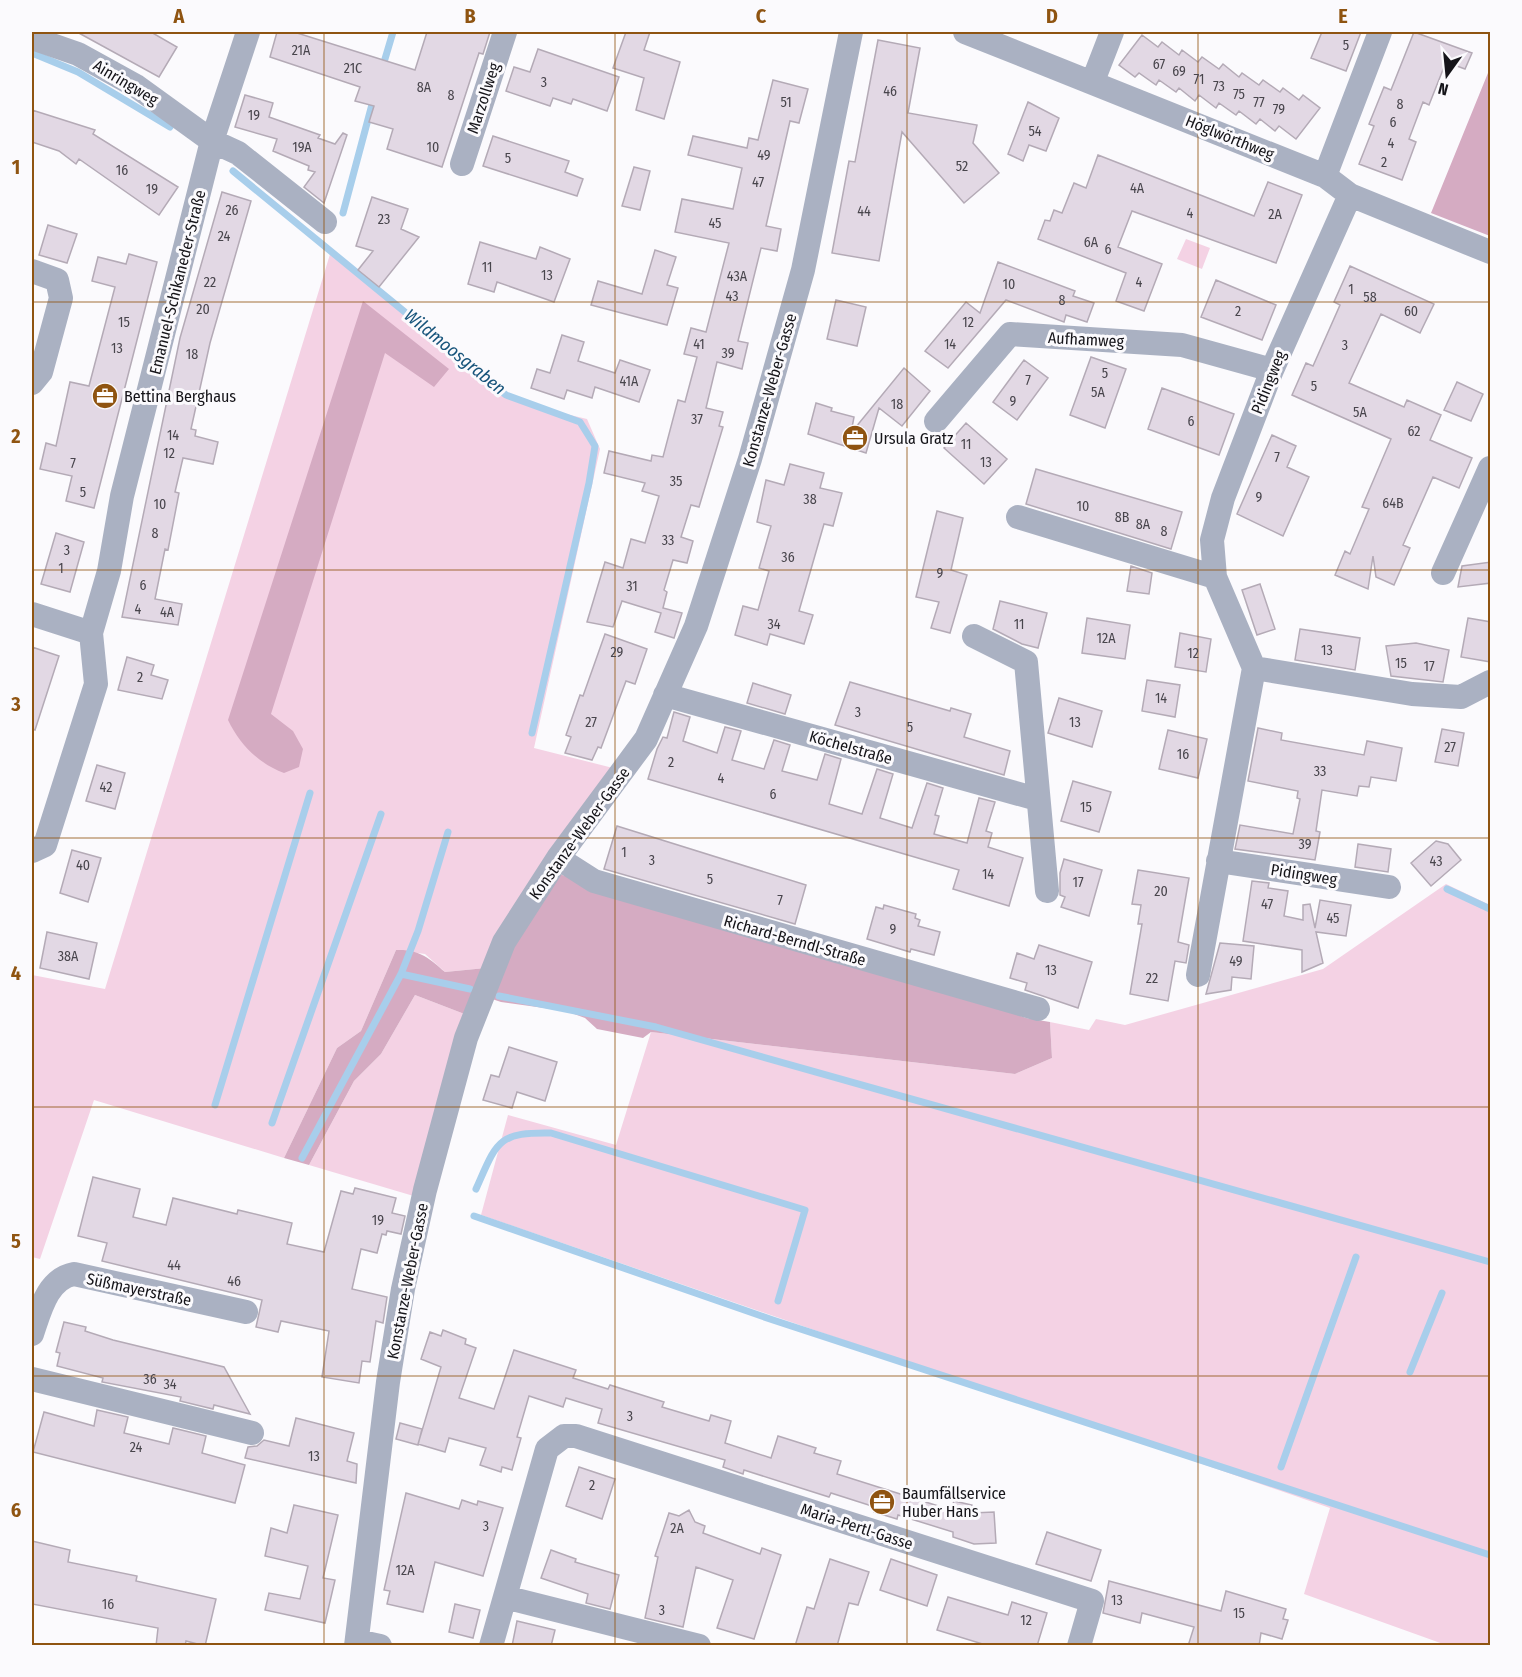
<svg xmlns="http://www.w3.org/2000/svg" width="1522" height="1677" viewBox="0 0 1522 1677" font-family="'Fira Sans Condensed',sans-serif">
<rect width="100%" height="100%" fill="#fbfafd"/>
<!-- green -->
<path fill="#f4d2e4" d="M1186,239l24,9 -8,21 -25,-10z
M331,251l189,152 67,16 13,30 -66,299 79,20 -127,200 -41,4 -20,-18 -29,-4 -35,81 -24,17 -53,110 -190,-58 -54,159 -8,-2v-282l73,14z
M1446,884l44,21v740h-44l-142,-51 26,-86 -849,-293 27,-100 108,30 35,-113 364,42 37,-16 -2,-36 39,8 7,-11 29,6 198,-56z
M415,995l52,20 -50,182 -108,-32 45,-84 27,-27z"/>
<!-- forest -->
<path fill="#d5abc2" d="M1490,68v168l-59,-23z
M363,301l86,68 -15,18 -49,-34 -114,361 22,17 10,18 -4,18 -15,6c-26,-10 -44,-28 -56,-53z
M539,868l456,138 31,12 24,4 2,36 -37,16 -364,-42 -8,6 -46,-9 -12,-11 -19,-7 -65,-9 -24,-8 -10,21 -52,-20 -34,59 -27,27 -45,84 -25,-7 53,-110 24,-17 35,-81c23,-1 33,8 49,22l41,-4z"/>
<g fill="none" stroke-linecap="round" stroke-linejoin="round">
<!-- stream -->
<path stroke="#a8ceeb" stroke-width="7" d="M32,53l46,19 92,55
M382,69l11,-37
M233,171l273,224 74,27 15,24 -6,37 -57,250
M343,213l31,-116
M1447,889l43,20
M401,974l69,15
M499,996l157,31 834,235
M215,1105l95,-312
M272,1123l109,-309
M302,1158l99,-184 17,-43 30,-99
M476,1189c21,-47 21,-57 75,-56l254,77 -27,91
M474,1216l299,104 717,235
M1410,1372l32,-79
M1281,1467l75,-210"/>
</g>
<!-- building -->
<path fill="#e2d8e4" stroke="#b4aab6" stroke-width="1.5" d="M77,32h74l26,15 -18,30z
M277,32h17l121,38 12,-38h63l-7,22 -4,-1 -37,114 -55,-18 6,-20 -24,-7 5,-16 -19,-5 5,-14 -90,-30z
M626,32h24l-6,18 36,12 -16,57 -28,-9 8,-32 -31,-10z
M1322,32h39l-15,39 -35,-13z
M1414,32l58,21 -7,16 -19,-7 -17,43 -6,-3 -14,37 7,3 -14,38 -43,-16 15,-38 -5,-2 15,-37 7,3z
M1142,35l16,12 4,-5 17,13 3,-5 16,12 4,-5 17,12 4,-5 16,13 3,-4 17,12 4,-5 17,12 3,-4 16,12 4,-5 17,13 -24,31 -17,-13 -4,5 -15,-12 -4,5 -17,-13 -3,4 -17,-12 -3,5 -17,-13 -4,6 -16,-13 -3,4 -17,-12 -3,5 -17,-12 -4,4 -16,-12z
M878,40l42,8 -12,65 69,12 -4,18 26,30 -35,30 -62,-71 -23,129 -47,-8 17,-92 6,1z
M538,49l81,28 -12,34 -34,-12 -2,5 -18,-6 -3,8 -44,-15 8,-24 16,5z
M773,80l35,9 -9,34 -9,-2 -24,105 15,3 -4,22 -16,-3 -23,93 10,2 -6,26 -25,-7 -11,46 17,4 -4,14 4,1 -24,80 -8,-2 -10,32 12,4 -6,22 -14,-3 -9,30 3,2 -4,16 19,5 -8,25 -19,-6 6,-19 -39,-12 -9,26 -26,-5 18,-60 18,6 8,-29 14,4 14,-47 -17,-5 3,-8 -41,-10 5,-22 42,10 1,-6 11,2 15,-57 7,2 12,-45 -13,-3 7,-26 15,4 23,-89 -54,-11 7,-33 51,10 9,-41 -54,-13 5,-19 54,12 2,-10 9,2z
M245,95l28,8 -4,14 51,18 -2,3 17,6 8,-11 4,2 -23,68 -20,-16 11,-15 -7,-2 1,-4 -36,-15 4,-12 -42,-12z
M1028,102l31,16 -13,33 -17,-6 -6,16 -15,-7z
M32,110l63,20 -2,4 85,53 -19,28 -80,-56 -3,5 -17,-13 -27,-9z
M493,136l76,25 -4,11 18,7 -6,17 -94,-30z
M1098,155l156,61 14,-34 34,13 -26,68 -144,-52 -14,36 44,17 -18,47 -28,-10 10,-28 -88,-34 7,-19 5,1 4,-11 8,3 12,-30 12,5z
M634,167l16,4 -10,39 -18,-4z
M222,192l29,9 -41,142 -19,86 5,1 -1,6 23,6 -5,22 -30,-6 -8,34 4,1 -11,57 -3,-1 -10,50 27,5 -4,21 -56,-8 58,-279z
M372,197l36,12 -7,20 18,8 -40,50 -21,-17 15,-19 -17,-5z
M48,225l29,9 -10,29 -28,-8z
M480,242l56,17 4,-12 30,12 -16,43 -57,-20 -3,10 -26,-8z
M655,250l21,7 -9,28 11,3 -11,37 -76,-20 7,-24 44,13z
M129,254l28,8 -63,246 -28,-7 6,-25 -32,-7 6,-26 10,3 14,-64 19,4 26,-99 -23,-6 6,-24 28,7z
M998,262l77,29 -2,5 21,7 -7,19 -21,-7 -2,7 -58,-22 -58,68 -23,-17 41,-49 14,11z
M1350,266l84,38 -14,29 -39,-19 -32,69 55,24 3,-7 34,15 -11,25 42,18 -13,30 -26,-11 -30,68 7,3 -16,37 -18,-8 -3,-21 -5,33 -33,-14 10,-24 5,3 19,-45 -7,-2 29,-68 -99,-44 14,-32 7,3 27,-61 -6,-3z
M1216,280l60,25 -14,35 -61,-23z
M836,300l30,7 -9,39 -30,-7z
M562,335l22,7 -6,19 37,12 5,-13 30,10 -11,32 -44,-15 -3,11 -25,-8 -3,9 -33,-11 6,-19 13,4z
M1091,357l35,12 -21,59 -35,-13z
M1024,360l24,18 -31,42 -24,-18z
M904,368l26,23 -28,35 -23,-18 -13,45 -58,-19 8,-31 16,5 -1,3 23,6 -3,16z
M1457,382l26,12 -12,27 -27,-11z
M1162,388l72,26 -15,41 -71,-26z
M966,423l41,36 -23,25 -40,-36z
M1272,435l24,11 -9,21 22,10 -26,59 -46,-22z
M790,464l34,9 -4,15 22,5 -9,33 -9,-2 -25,87 14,4 -9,29 -34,-10 -3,11 -32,-10 8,-29 15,4 11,-39 -10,-3 12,-42 -14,-4 9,-42 18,5z
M1036,469l146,43 -11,37 -145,-45z
M937,511l26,7 -12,52 16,5 -17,58 -19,-5 8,-26 -23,-5z
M56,533l28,9 -14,50 -29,-8z
M1491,562v21l-33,4 4,-21z
M1131,566l21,7 -3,21 -22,-3z
M1260,584l15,45 -18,6 -15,-45z
M1000,601l47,12 -9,35 -16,-4 -29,-15z
M1087,618l43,7 -5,34 -43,-6z
M1468,618l23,4v40l-30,-5z
M1300,629l60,9 -5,32 -60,-10z
M1180,633l31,6 -5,33 -31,-5z
M605,634l42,15 -12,35 -9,-3 -25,67 -3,-1 -6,13 -27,-7 6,-16 -5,-2 14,-40 3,1z
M1416,643l33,7 -6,32 -52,-6 -5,-30z
M32,647l27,9 -24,74 -3,-1z
M127,657l27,8 -3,10 17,5 -6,19 -44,-9z
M1147,680l33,5 -5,32 -33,-6z
M850,682l100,29 1,-3 20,6 -7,23 46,14 -6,24 -169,-50z
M753,683l38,12 -6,19 -38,-11z
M1059,698l43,13 -10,36 -44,-14z
M674,712l16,5 -7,24 34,12 8,-26 16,4 -9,29 32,9 10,-29 16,5 -8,26 35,9 8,-26 16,5 -12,45 33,10 15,-45 16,5 -13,44 32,10 15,-45 16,5 -8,27 4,1 -5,18 33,9 12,-45 16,4 -9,29 6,2 -4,14 35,11 -14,48 -56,-17 6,-19 -311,-91 9,-30 6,-12 4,1z
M1258,728l24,5 -1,7 83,15 3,-14 35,7 -6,33 -25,-4 -2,10 -10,-1 -2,10 -35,-6 -6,41 4,1 -5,28 -80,-11 5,-24 53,9 7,-35 -3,-1 1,-7 -50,-10z
M1442,729l22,4 -6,33 -23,-4z
M1168,730l39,9 -9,39 -39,-9z
M97,765l28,8 -10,36 -29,-8z
M1073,781l38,11 -12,40 -38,-11z
M617,826l189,59 -11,39 -191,-55z
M1436,841l12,3 13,16 -30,26 -20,-23z
M1358,844l33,5 -3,23 -33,-5z
M72,850l29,8 -13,44 -28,-9z
M1064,859l38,11 -13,46 -28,-9 4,-10 -5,-2v-22z
M1138,870l51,8 -11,64 11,3 -3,18 -11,-2 -7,40 -38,-7 12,-70h-4l3,-19 -9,-1z
M1252,881l17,2 -1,5 20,3 -4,25 19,4v-15l7,-1 5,24 5,-28 31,5 -5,31 -30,-4 7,31 -21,9v-22l-59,-9z
M884,905l32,9 -1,4 5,2 -2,6 22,6 -6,23 -23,-6 -1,3 -43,-13 9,-32 7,2z
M47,932l50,11 -8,36 -49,-11z
M1220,943l34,3 -3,33 -19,-2 -1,13 -25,4z
M1039,945l53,17 -14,46 -53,-18 2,-7 -17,-5 7,-25 17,6z
M509,1047l48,15 -12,39 -28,-9 -5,16 -29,-8 8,-25 8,2z
M93,1177l47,12 -7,28 33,8 7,-27 64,16 1,-4 54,13 -5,21 37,8 17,-61 12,3 2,-6 41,10 -4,15 13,3 -4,18 -14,-3 -1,4 -4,-1 -5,19 -16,-4 -9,40 35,8 -4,26 -7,-2 -6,41 -8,-1 -3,22 -37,-6 7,-46 -48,-10 -3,11 -22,-5 6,-27 -160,-39 5,-18 -29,-7z
M64,1322l22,5 -1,4 28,9 111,27 26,47 -36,-9 -1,4 -33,-8 1,-4 -79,-15 1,-4 -46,-12 3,-13 -4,-1z
M443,1330l23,9 -1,5 11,4 -17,50 35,11 20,-59 62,20 -3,8 35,11 2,-4 54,17 -2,5 47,14 2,-6 20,6 -6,22 46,15 7,-22 38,12 -2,5 27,8 -4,13 114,36 3,-9 18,4v8l22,-1 2,31 -22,1 -21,-7v-5l-55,-17 -1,4 -23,-7 1,-5 -44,-14 -2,4 -85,-27 -1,4 -20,-7 2,-7 -127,-37 4,-14 -36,-11 -3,9 -34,-11 -12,41 4,1 -9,32 -10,-3 -1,5 -21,-7 6,-17 -37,-10 -4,14 -27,-8 23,-77 -20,-8 9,-27 11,4z
M97,1410l31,7 -4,16 45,11 4,-16 33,8 -4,17 43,12 -10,38 -202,-51 11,-40 50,14z
M296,1418l58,15 -7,28 10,3 -1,19 -111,-25 3,-11 9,-1 7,-6 25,6z
M400,1423l22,6 -4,16 -22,-6z
M579,1467l36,12 -13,40 -36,-13z
M406,1493l53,16 3,-9 15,5 1,-4 25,7 -20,68 -48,-14 -12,50 -36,-8 3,-13 -6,-1z
M294,1505l44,10 -15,63 12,2 -10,43 -60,-13 4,-17 31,6 8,-33 -43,-10 6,-28 16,5z
M689,1510l6,12 10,4 -2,7 57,21 2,-6 19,7 -27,84 -37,-11 16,-48 -37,-13 -13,60 -38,-9 13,-61 -3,-1 14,-43 10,3z
M1047,1532l54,18 -10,31 -55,-17z
M32,1541l38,9 -2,12 69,14 -1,5 80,18 -11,47 -19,-5 -1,5h-29l2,-18 -126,-24z
M551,1550l25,9 -1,3 44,13 -9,34 -24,-6 2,-9 -47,-16z
M830,1559l39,13 -11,33 -9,-2 -12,43h-42l12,-39 7,2z
M891,1559l46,16 -10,31 -47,-16z
M1109,1581l112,30 5,-20 60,18 -3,10 5,1 -6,19 -21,-6 -2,13h-71l6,-19 -52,-14 -2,10 -37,-10z
M948,1597l60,18 4,-13 35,11 -10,33h-48l-52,-16z
M455,1604l25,6 -7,28 -24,-6z
M517,1621l38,9 -4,16h-39z"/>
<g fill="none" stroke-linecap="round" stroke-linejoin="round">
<!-- minor -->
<path stroke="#aab1c2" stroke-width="24" d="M965,32l360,144 25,19 140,57
M32,38l46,16 58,32 76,55 26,12 87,69
M1093,81l19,-49
M462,164l43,-132
M1325,176l55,-144
M32,271l25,9 4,18 -20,74 -9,11
M936,421l74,-87 172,11 90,25
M1018,517l197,60
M1443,573l47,-105
M32,614l59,19
M974,636l52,26 21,229
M1254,668l158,26 49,3 29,-15
M665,695l372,104
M32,851l13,-6 51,-161 -5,-51 18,-62 13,-75 90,-355 36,-109
M558,858l36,23 444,128
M1218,861l171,26
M1198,975l56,-307 -39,-91 -3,-37 11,-42 49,-128 78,-175
M32,1334c8,-23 15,-55 42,-60l172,38
M32,1379l220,54
M505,1597l194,49
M357,1641l23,5
M356,1646l32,-264 15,-93 22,-99 41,-152 38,-96 54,-84 88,-119 50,-113 54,-167 53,-189 48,-238
M491,1646l56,-197 17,-13h12l516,165 -13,45"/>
</g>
<!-- grid -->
<path fill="none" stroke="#8f5411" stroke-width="1.5" stroke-opacity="0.55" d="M324,32v1614M615,32v1614M907,32v1614M1198,32v1614M32,302h1458M32,570h1458M32,838h1458M32,1107h1458M32,1376h1458"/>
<!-- icons -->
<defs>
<g id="office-disc" transform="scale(1.35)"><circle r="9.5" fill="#8f5411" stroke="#fbfafd"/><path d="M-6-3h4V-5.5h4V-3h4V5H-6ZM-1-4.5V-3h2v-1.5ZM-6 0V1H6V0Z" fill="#fff"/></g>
</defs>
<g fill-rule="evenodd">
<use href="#office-disc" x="105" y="396"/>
<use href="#office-disc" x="855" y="438"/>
<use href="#office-disc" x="882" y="1502"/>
</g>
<g text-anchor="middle" stroke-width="6" stroke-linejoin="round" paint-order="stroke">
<!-- number labels -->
<g font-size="14" fill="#48454c">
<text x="1346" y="50">5</text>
<text x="301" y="55">21A</text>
<text x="1159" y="69">67</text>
<text x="353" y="73">21C</text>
<text x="1179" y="76">69</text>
<text x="1199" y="84">71</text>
<text x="544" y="87">3</text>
<text x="1219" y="91">73</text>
<text x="424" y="92">8A</text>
<text x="890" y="96">46</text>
<text x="1239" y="99">75</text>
<text x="451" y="100">8</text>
<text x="786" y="107">51</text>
<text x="1259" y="107">77</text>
<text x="1400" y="109">8</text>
<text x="1279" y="114">79</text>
<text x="254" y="120">19</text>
<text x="1393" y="127">6</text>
<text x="1035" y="136">54</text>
<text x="1391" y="148">4</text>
<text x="302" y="152">19A</text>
<text x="433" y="152">10</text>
<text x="764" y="160">49</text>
<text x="508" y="163">5</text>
<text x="1384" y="167">2</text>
<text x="962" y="171">52</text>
<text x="122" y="175">16</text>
<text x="758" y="187">47</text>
<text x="1137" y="193">4A</text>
<text x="152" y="194">19</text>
<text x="232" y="215">26</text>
<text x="864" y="216">44</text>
<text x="1190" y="218">4</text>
<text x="1275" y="219">2A</text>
<text x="384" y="224">23</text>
<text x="715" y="228">45</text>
<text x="224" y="241">24</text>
<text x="1091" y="247">6A</text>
<text x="1108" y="254">6</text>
<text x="487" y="272">11</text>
<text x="547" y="280">13</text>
<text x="737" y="281">43A</text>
<text x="210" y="287">22</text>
<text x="1139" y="287">4</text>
<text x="1009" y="289">10</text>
<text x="1351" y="294">1</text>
<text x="732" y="301">43</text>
<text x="1370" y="302">58</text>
<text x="1062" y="305">8</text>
<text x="203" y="314">20</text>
<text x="1238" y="316">2</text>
<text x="1411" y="316">60</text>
<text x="124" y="327">15</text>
<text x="968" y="327">12</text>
<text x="699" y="349">41</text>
<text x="950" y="349">14</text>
<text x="1345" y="350">3</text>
<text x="117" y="353">13</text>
<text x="728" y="358">39</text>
<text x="192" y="359">18</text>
<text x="1105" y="378">5</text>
<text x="1028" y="385">7</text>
<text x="629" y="386">41A</text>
<text x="1314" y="391">5</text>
<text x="1098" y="397">5A</text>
<text x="1013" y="406">9</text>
<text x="897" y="409">18</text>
<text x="1360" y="417">5A</text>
<text x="697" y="424">37</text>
<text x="1191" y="426">6</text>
<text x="1414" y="436">62</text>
<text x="173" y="440">14</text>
<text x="966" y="449">11</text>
<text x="169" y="458">12</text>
<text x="1277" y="462">7</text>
<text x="986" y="467">13</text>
<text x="73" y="468">7</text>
<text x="676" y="486">35</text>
<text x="83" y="497">5</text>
<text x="1259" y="502">9</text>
<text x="810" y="504">38</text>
<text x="1393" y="508">64B</text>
<text x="160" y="509">10</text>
<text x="1083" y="511">10</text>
<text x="1122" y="522">8B</text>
<text x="1143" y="529">8A</text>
<text x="1164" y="536">8</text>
<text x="155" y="538">8</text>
<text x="668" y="545">33</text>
<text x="67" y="555">3</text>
<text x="788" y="562">36</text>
<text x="61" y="573">1</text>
<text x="940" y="578">9</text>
<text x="143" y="590">6</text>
<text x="632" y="591">31</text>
<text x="138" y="614">4</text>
<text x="167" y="617">4A</text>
<text x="774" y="629">34</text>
<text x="1019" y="629">11</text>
<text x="1106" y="643">12A</text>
<text x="1327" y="655">13</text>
<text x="617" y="657">29</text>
<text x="1193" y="658">12</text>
<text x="1401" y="668">15</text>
<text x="1429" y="671">17</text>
<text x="140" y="682">2</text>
<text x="1161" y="703">14</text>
<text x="858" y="717">3</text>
<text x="591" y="727">27</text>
<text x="1075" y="727">13</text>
<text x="910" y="732">5</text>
<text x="1450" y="752">27</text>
<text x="1183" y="759">16</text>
<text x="671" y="767">2</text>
<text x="1320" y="776">33</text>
<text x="721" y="783">4</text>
<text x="106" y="792">42</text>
<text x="773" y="799">6</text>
<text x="1086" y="812">15</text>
<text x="1305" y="849">39</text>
<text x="624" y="857">1</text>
<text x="652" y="865">3</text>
<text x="1436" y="866">43</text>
<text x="83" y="870">40</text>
<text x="988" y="879">14</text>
<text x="710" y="884">5</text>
<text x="1078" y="887">17</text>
<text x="1161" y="896">20</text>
<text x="780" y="905">7</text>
<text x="1267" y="909">47</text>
<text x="1333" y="923">45</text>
<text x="893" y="934">9</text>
<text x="68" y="961">38A</text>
<text x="1236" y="966">49</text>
<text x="1051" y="975">13</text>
<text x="1152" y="983">22</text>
<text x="378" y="1225">19</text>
<text x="174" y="1270">44</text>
<text x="234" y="1286">46</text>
<text x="150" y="1384">36</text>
<text x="170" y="1389">34</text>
<text x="630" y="1421">3</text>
<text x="136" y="1452">24</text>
<text x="314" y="1461">13</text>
<text x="592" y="1490">2</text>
<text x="486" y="1531">3</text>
<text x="677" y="1533">2A</text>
<text x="405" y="1575">12A</text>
<text x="1117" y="1605">13</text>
<text x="108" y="1609">16</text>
<text x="662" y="1615">3</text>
<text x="1239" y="1618">15</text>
<text x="1026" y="1625">12</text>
</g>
<!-- street labels -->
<g font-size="16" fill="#151419" stroke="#fbfafd">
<text transform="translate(126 82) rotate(31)" y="6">Ainringweg</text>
<text transform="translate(483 98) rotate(-72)" y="6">Marzollweg</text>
<text transform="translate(1230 137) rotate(22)" y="6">Höglwörthweg</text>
<text transform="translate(177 282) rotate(-76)" y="6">Emanuel-Schikaneder-Straße</text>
<text transform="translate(1086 339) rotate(3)" y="6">Aufhamweg</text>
<text transform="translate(1268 382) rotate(-68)" y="6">Pidingweg</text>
<text transform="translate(769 390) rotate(-74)" y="6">Konstanze-Weber-Gasse</text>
<text transform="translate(851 747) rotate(16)" y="6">Köchelstraße</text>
<text transform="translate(579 833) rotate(-54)" y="6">Konstanze-Weber-Gasse</text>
<text transform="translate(1304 874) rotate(9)" y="6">Pidingweg</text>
<text transform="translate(795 940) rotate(16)" y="6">Richard-Berndl-Straße</text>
<text transform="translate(407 1281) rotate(-79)" y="6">Konstanze-Weber-Gasse</text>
<text transform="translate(139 1289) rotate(12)" y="6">Süßmayerstraße</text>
<text transform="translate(857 1526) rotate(18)" y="6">Maria-Pertl-Gasse</text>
</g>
<!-- poi labels -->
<g font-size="16" fill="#151419" stroke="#fbfafd" text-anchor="start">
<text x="124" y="402">Bettina Berghaus</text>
<text x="874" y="444">Ursula Gratz</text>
<text x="902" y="1499">Baumfällservice<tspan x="902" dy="18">Huber Hans</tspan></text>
</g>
<!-- water labels -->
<g font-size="18" font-style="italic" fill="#17547b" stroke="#fbfafd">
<text transform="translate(455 352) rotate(39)" y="6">Wildmoosgraben</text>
</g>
</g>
<!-- border -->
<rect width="1522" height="1677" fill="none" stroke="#fbfafd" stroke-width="66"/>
<!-- north arrow -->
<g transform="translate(1447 75) rotate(195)" stroke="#fbfafd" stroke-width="4.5" paint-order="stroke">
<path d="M0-4.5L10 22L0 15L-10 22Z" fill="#151419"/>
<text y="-9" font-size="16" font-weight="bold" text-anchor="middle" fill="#151419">N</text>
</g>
<rect x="33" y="33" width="1456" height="1611" fill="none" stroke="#8f5411" stroke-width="2"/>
<g font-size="20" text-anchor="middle" font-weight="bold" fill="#8f5411">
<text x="179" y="23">A</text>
<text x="470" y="23">B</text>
<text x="761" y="23">C</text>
<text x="1052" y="23">D</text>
<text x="1343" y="23">E</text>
<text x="16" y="174">1</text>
<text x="16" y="443">2</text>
<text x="16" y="711">3</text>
<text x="16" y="980">4</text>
<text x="16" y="1248">5</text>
<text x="16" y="1517">6</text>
</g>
</svg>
